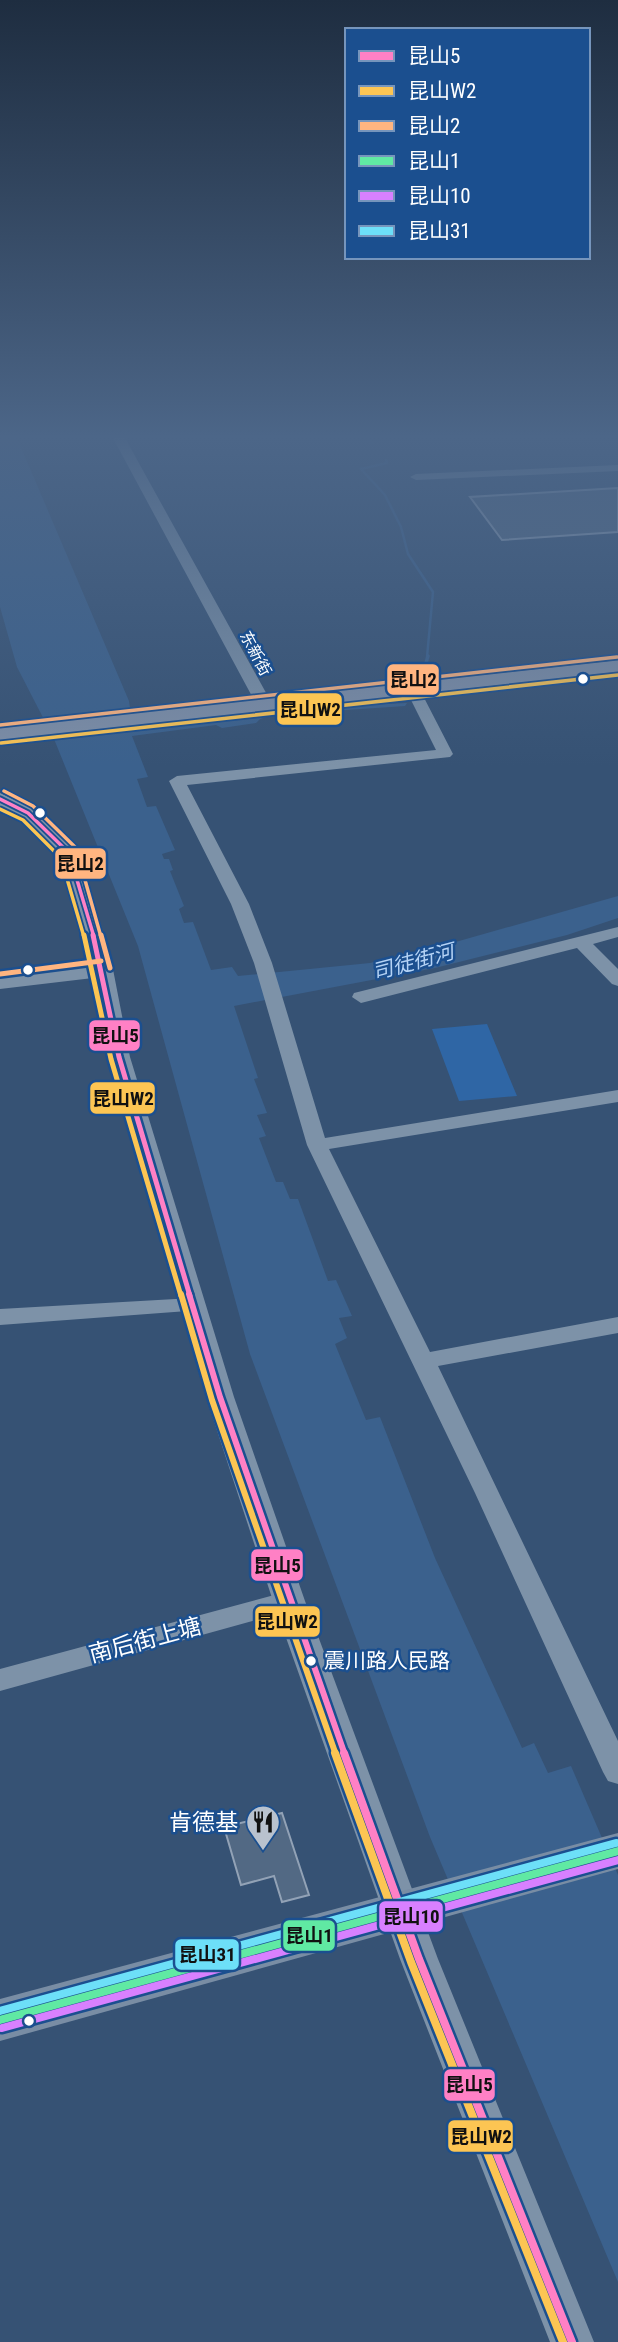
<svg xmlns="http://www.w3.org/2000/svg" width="618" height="2342" viewBox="0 0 618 2342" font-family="'Roboto Condensed','Noto Sans SC',sans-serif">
<rect width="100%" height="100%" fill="#365274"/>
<!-- green -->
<path fill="#2f66a5" d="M487,1024l30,72 -58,5 -27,-72z"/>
<!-- water -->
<path fill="#3b618d" d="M0,438h17l112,263 4,28 148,-20 126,-6 -2,3 -132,9 -13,4 -4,4 -34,5 -6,-3 -84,11 16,41 -11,2 10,28 9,-1 19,44 -13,4 2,5h5l4,11 -3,1 14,35 -5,3 5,14 9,-1 18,48 21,-3 6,9 132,-13 82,-20 166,-47v22l-51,17 -132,33 -201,38 24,72 -4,1 13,34 -10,2 9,21 -7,2 17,44h7l7,17h8l30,82 8,-1 16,36 -13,2 8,20 -12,6 31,76 14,-3 55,141 87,190 12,-5 14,30 23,-7 47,109v407l-188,-445 -180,-483 -112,-408 -84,-207 -37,-72 -17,-60z"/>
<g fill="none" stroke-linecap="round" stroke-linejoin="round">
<!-- stream-far1 -->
<path stroke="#3b618d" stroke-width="2.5" d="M367,438l5,5
M386,460l1,3 -26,6 24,26 16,32 7,27 25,38 -6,65"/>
<!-- stream -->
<path stroke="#3b618d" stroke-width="3.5" d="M424,670l4,-14"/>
</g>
<!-- building -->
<path fill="#526984" stroke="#92a2b6" stroke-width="2" d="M618,488v44l-116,8 -32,-43z
M282,1813l27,82 -27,7 -8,-26 -33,9 -17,-58z"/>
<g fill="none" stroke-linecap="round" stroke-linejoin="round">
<!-- minor -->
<path fill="#7d92a8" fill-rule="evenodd" d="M618,465v6l-202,9 -6,-3 6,-3z
M412,684l7,4 34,66 -3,3 -263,28 62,119 23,59 53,175 293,-48v12l-289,47 101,203 188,-35v16l-180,33 180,375v43l-10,-3 -5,-9 -128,-279 -168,-348 -53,-182 -23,-59 -62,-123 8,-5 259,-26 -31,-62z
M618,927v10l-25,7 25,25v17l-6,-2 -35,-36 -216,55 -9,-6 2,-4z
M193,1298l8,2 3,5 -3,5 -201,15v-16z
M289,1591l10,3 3,7 -3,7 -299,83v-22z"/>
<!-- tertiary -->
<path fill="#7d92a8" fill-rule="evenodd" d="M113,438h12l145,262 -2,4 -6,1 -8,-5z
M0,793l35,16 44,44 32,106 19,98 104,340 71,204 133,358 156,383h-44l-150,-383 -127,-358 -67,-204 -98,-340 -15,-79 -93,11v-12l91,-12 -31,-110 -39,-38 -21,-11z"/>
<!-- secondary -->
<path fill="#798da4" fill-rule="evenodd" d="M618,1833v36l-618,172v-42z"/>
<!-- primary -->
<path fill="#7d8ea7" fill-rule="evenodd" d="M618,660v12l-618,69v-14z"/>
<!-- bus-1-far3 casing -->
<g stroke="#1b4f8f" stroke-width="7">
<path id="bus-1-far3" d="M0,799l28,14 41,40 25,84"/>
</g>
<!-- bus-1-far2 casing -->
<g stroke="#1b4f8f" stroke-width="10">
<path id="bus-1-far2" d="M93,935l26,122 71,239"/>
</g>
<!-- bus-1-far1 casing -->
<g stroke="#1b4f8f" stroke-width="11">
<path id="bus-1-far1" d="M189,1294l31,103 125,358"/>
</g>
<!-- bus-1 casing -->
<g stroke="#1b4f8f" stroke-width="13">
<path id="bus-1" d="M344,1753l75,206 153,383"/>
</g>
<!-- bus-2-far3 casing -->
<g stroke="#1b4f8f" stroke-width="7">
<path id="bus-2-far3" d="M1,743l617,-68
M0,809l23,11 38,38 23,79"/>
</g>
<!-- bus-2-far2 casing -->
<g stroke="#1b4f8f" stroke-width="10">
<path id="bus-2-far2" d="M84,935l27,124 70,237"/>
</g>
<!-- bus-2-far1 casing -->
<g stroke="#1b4f8f" stroke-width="11">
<path id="bus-2-far1" d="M181,1294l31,106 124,355"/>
</g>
<!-- bus-2 casing -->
<g stroke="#1b4f8f" stroke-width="13">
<path id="bus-2" d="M335,1753l76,209 152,380"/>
</g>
<!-- bus-3-far1 casing -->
<g stroke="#1b4f8f" stroke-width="7">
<path id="bus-3-far1" d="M0,725l617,-68
M4,791l29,15 43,42 25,89"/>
</g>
<!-- bus-3 casing -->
<g stroke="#1b4f8f" stroke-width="10">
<path id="bus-3" d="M101,935l9,33
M0,974l101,-13"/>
</g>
<!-- bus-4 casing -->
<g stroke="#1b4f8f" stroke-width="13">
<path id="bus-4" d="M0,2020l618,-169"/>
</g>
<!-- bus-5 casing -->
<g stroke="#1b4f8f" stroke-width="13">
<path id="bus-5" d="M2,2028l616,-168"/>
</g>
<!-- bus-6 casing -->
<g stroke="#1b4f8f" stroke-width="13">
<path id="bus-6" d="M0,2011l616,-168"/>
</g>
<!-- bus-1-far3 -->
<use href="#bus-1-far3" stroke="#ff80c5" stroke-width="3.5"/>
<!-- bus-1-far2 -->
<use href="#bus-1-far2" stroke="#ff80c5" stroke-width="5"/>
<!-- bus-1-far1 -->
<use href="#bus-1-far1" stroke="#ff80c5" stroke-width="6"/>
<!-- bus-1 -->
<use href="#bus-1" stroke="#ff80c5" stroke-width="8"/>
<!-- bus-2-far3 -->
<use href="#bus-2-far3" stroke="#fcc553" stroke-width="3.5"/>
<!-- bus-2-far2 -->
<use href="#bus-2-far2" stroke="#fcc553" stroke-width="5"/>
<!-- bus-2-far1 -->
<use href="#bus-2-far1" stroke="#fcc553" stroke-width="6"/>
<!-- bus-2 -->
<use href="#bus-2" stroke="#fcc553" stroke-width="8"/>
<!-- bus-3-far1 -->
<use href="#bus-3-far1" stroke="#ffb580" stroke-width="3.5"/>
<!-- bus-3 -->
<use href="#bus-3" stroke="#ffb580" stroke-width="5"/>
<!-- bus-4 -->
<use href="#bus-4" stroke="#60e9a3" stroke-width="8"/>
<!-- bus-5 -->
<use href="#bus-5" stroke="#d880ff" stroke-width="8"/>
<!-- bus-6 -->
<use href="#bus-6" stroke="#6ddff8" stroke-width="8"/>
</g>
<!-- sky -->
<linearGradient id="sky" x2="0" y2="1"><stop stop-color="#1e2d40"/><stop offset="0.57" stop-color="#4c6688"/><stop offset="1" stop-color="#4c6688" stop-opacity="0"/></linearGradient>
<rect width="618" height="766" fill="url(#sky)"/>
<!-- icons -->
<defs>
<g id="restaurant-pin" transform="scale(1.75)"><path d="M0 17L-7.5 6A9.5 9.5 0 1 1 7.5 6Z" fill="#b9c2ce" stroke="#1b4f8f"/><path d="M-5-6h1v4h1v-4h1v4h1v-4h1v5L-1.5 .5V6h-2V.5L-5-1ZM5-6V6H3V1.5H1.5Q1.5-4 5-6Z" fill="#111"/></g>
</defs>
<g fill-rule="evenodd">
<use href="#restaurant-pin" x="263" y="1822"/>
</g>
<!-- markers -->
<g fill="#fff" stroke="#1b4f8f" stroke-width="2.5">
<circle cx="583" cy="679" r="6"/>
<circle cx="40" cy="813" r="6"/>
<circle cx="28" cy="970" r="6"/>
<circle cx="311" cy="1661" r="6"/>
<circle cx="29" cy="2021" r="6"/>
</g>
<g text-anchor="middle" stroke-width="5" stroke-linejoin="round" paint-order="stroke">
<!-- far-street labels -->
<g font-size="16" fill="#fff" stroke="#1b4f8f">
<text transform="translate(256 653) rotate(62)" y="6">东新街</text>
</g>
<!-- water labels -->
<g font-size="21" font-style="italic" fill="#b5d3f5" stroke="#1b4f8f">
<text transform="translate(413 962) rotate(-15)" y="7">司徒街河</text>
</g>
<!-- near-bus labels -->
<g font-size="21" fill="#fff" stroke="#1b4f8f" text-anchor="start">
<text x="324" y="1668">震川路人民路</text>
</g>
<!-- near-street labels -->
<g font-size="23" fill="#fff" stroke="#1b4f8f">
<text transform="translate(145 1640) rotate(-15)" y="8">南后街上塘</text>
</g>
<!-- near-poi labels -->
<g font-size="23" fill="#fff" stroke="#1b4f8f" text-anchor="end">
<text x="238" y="1830">肯德基</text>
</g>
</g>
<g stroke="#1b4f8f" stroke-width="2.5">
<rect x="386" y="663" width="54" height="33" rx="7" fill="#ffb580"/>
<rect x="276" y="692" width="67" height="34" rx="7" fill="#fcc553"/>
<rect x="54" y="847" width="53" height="33" rx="7" fill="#ffb580"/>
<rect x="88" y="1019" width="53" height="33" rx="7" fill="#ff80c5"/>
<rect x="89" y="1081" width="67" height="34" rx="7" fill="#fcc553"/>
<rect x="250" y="1548" width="54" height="34" rx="7" fill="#ff80c5"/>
<rect x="254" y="1605" width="67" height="33" rx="7" fill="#fcc553"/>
<rect x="378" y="1900" width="66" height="33" rx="7" fill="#d880ff"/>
<rect x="282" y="1919" width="54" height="33" rx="7" fill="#60e9a3"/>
<rect x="174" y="1938" width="66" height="33" rx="7" fill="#6ddff8"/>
<rect x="443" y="2068" width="53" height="34" rx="7" fill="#ff80c5"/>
<rect x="447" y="2119" width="67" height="34" rx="7" fill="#fcc553"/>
</g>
<g font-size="19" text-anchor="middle" font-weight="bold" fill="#111">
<text x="413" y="686">昆山2</text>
<text x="310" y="716">昆山W2</text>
<text x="80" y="870">昆山2</text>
<text x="115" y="1042">昆山5</text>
<text x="123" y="1105">昆山W2</text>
<text x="277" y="1572">昆山5</text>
<text x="287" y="1628">昆山W2</text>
<text x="411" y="1923">昆山10</text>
<text x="309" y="1942">昆山1</text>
<text x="207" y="1961">昆山31</text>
<text x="469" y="2091">昆山5</text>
<text x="481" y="2143">昆山W2</text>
</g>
<!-- legend -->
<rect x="345" y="28" width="245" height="231" fill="#1b4f8f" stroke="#7695bc" stroke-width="2"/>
<rect x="359" y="51" width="35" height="10" fill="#ff80c5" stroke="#7695bc" stroke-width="2"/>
<text x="408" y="63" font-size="21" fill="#ffffff">昆山5</text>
<rect x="359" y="86" width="35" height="10" fill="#fcc553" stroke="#7695bc" stroke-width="2"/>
<text x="408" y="98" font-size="21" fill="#ffffff">昆山W2</text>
<rect x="359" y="121" width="35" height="10" fill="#ffb580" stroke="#7695bc" stroke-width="2"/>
<text x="408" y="133" font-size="21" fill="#ffffff">昆山2</text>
<rect x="359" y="156" width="35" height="10" fill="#60e9a3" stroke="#7695bc" stroke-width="2"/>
<text x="408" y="168" font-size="21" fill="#ffffff">昆山1</text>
<rect x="359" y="191" width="35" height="10" fill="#d880ff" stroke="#7695bc" stroke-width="2"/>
<text x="408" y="203" font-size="21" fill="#ffffff">昆山10</text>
<rect x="359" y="226" width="35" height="10" fill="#6ddff8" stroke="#7695bc" stroke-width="2"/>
<text x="408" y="238" font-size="21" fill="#ffffff">昆山31</text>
</svg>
